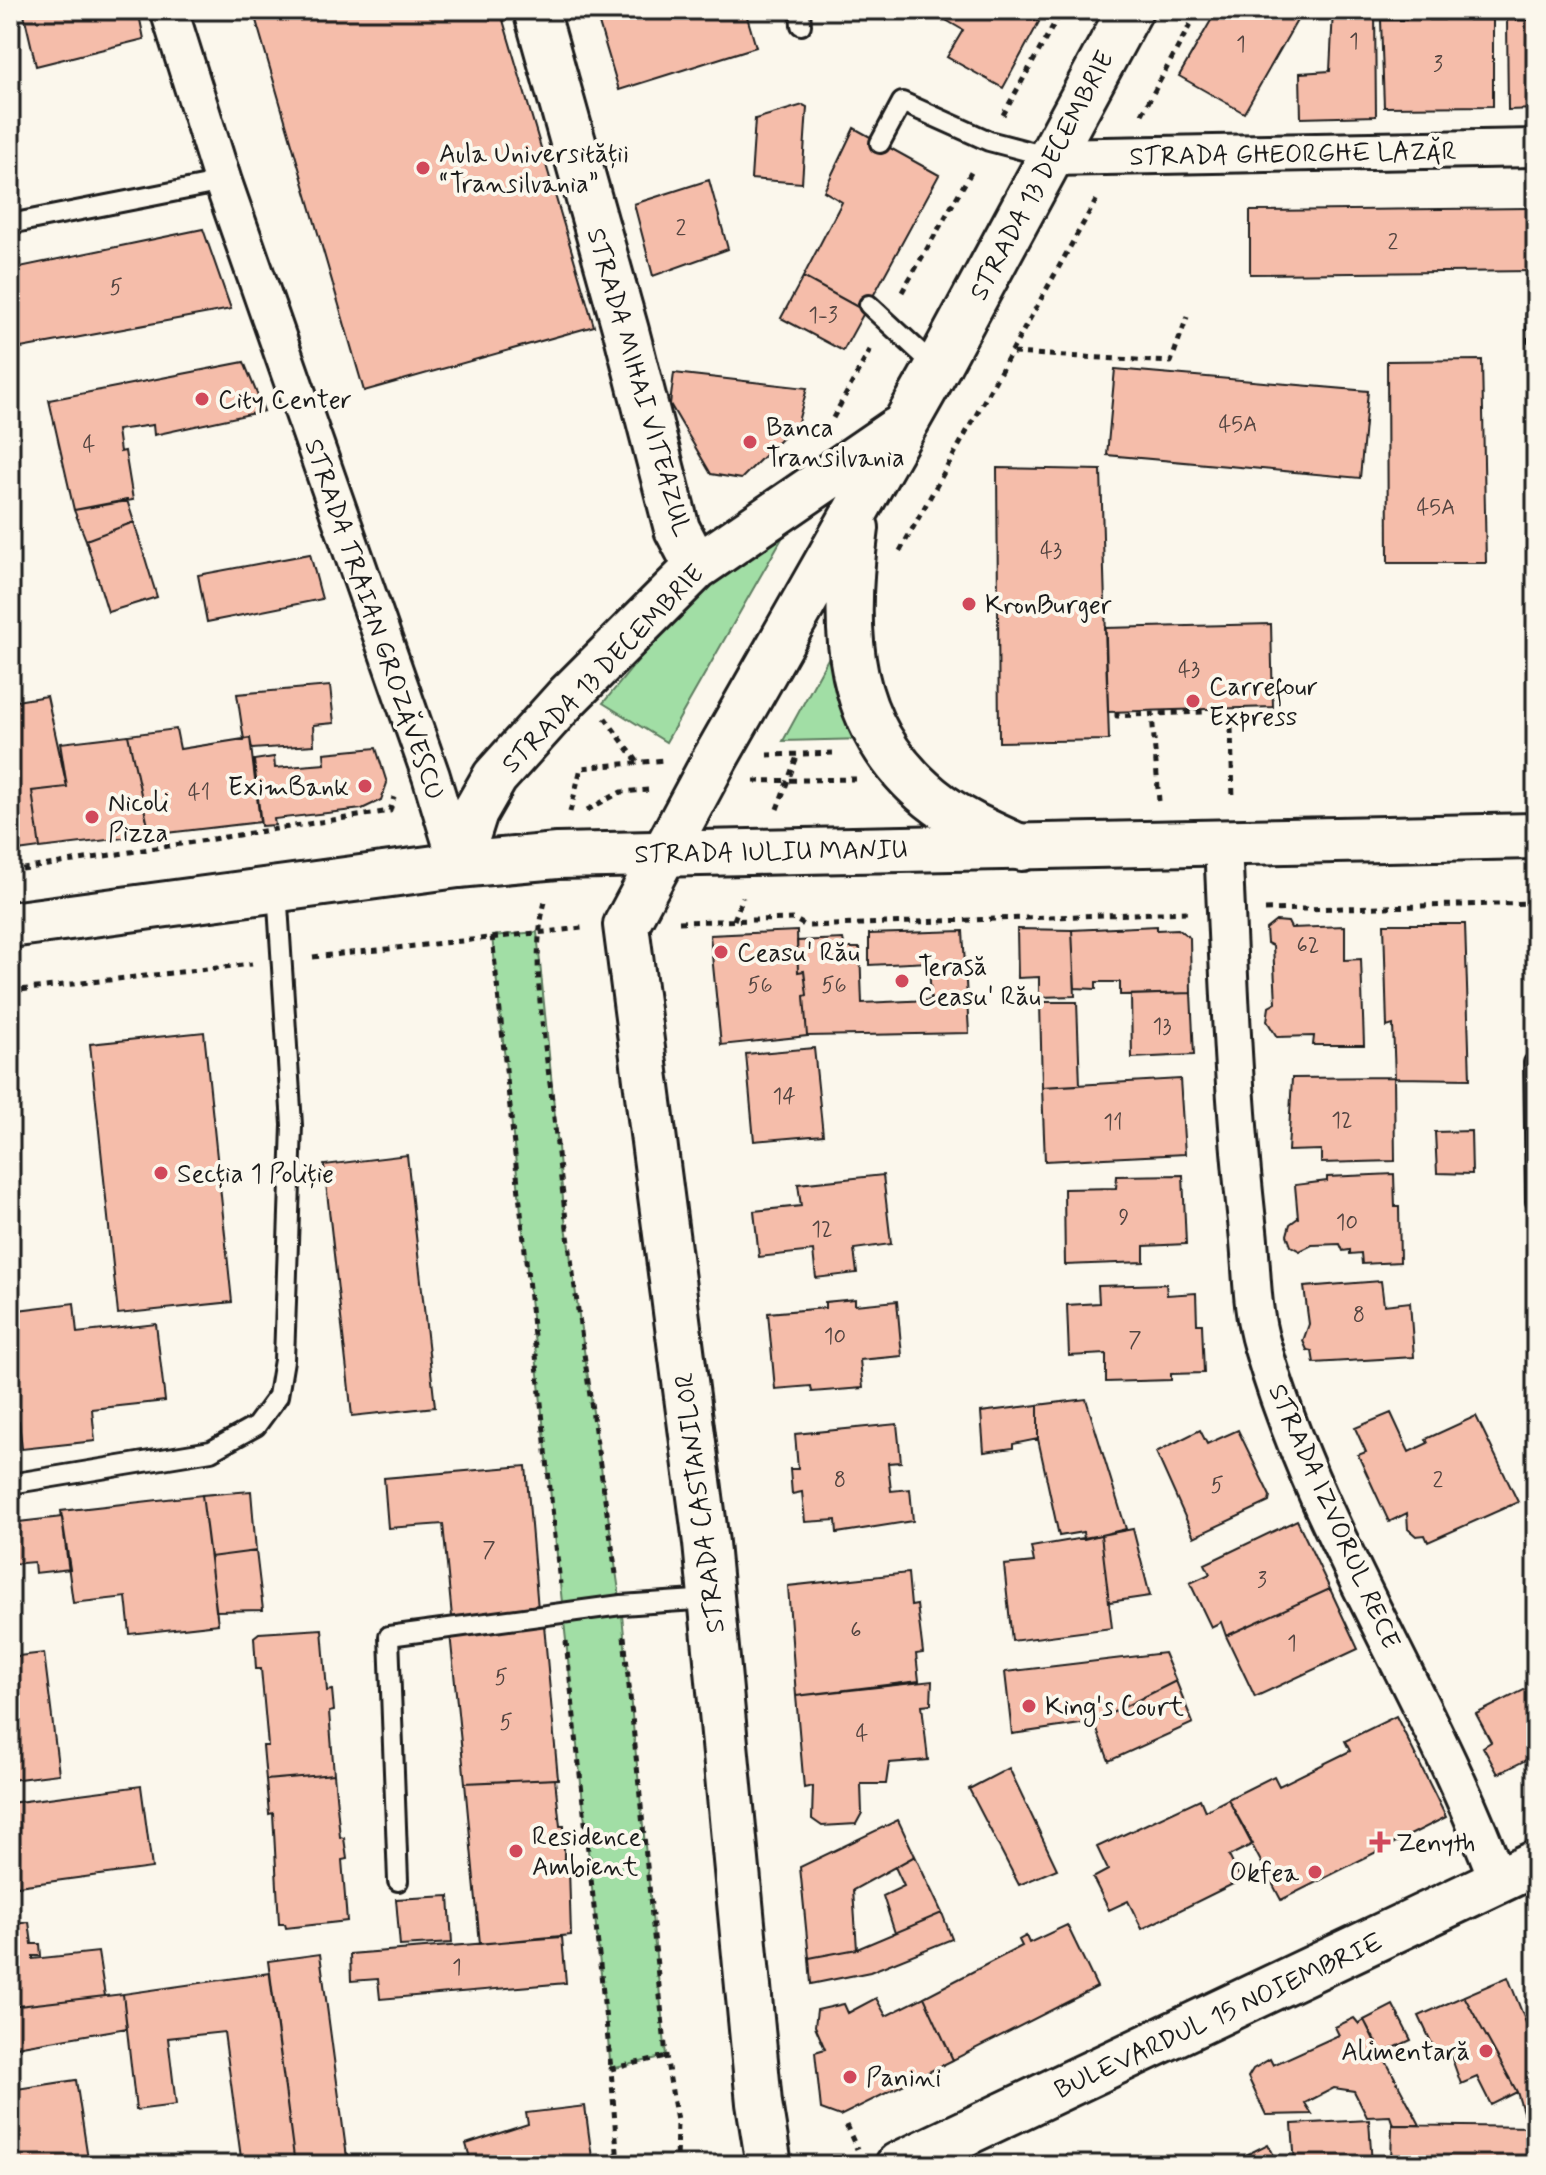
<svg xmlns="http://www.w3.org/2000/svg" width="1546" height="2175" viewBox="0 0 1546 2175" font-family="Mynerve,sans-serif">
<rect width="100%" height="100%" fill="#fbf7ec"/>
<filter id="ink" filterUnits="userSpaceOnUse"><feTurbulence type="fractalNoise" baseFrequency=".0125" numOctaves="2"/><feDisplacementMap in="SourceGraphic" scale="16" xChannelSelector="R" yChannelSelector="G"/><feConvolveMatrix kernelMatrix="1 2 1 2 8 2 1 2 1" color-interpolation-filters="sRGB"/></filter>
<g filter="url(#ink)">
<!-- green -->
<path fill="#a1dea5" stroke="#5e7d60" stroke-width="2" d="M785,533l-119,209 -63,-39c49,-57 109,-146 182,-170z
M830,655l37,84 -84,2z
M537,932l28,287 56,386 45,451 -55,13 -119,-1133z"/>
<!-- building -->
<path fill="#f5bdaa" stroke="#1c1c1c" stroke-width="2" d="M23,10h115l6,29 -108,27z
M253,10h247l94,316 -230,65z
M595,10h150l11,37 -137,43z
M941,10h76l22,12 -36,66 -56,-31 16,-27 -19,-11 3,-5z
M1217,10h86l-59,103 -65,-37z
M1333,10h42l1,106 -75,2 -1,-45 30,-2z
M1406,13l24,1v6h14l2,-6h23v6h24v86l-109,1 -3,-87h25z
M1507,20h29v89l-28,1z
M803,105l4,2 -5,76 -51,-4 4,-60z
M854,128l85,47 -74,136 -62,-34 39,-75 -18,-11z
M709,180l19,69 -75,27 -19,-72z
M1530,208h6v63l-286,3v-63z
M203,229l28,80 -221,41v-81z
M803,277l62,34 -22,40 -62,-33z
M1482,360l4,203h-98l-1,-202z
M244,362l20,49 -110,24 -1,-10 -36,5 3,22 5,-1 8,49 -59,10 -25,-110z
M1115,369l253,22 -8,87 -253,-23z
M674,373l133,15 -9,34 -57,57 -30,-5 -41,-70z
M997,468l104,2 8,270 -110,2z
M127,500l7,22 -48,18 -12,-30z
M134,522l23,75 -49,15 -22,-72z
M310,554l12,45 -115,23 -9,-47z
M1271,624l2,83 -165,5 -3,-84z
M330,686l4,37 -21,2 1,20 -62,4 -2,-11 -6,2 -7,-46z
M47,696l20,91 -35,4 8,57 -30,4v-150z
M176,729l4,20 70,-11 10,84 -110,13 -22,-100z
M128,735l22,100 -110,13 -8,-57 35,-4 -7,-44z
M376,748l11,35 -6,17 -19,9 -88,10 1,6 -14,1 -7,-66 20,-3 1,11 50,-4 -1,-11z
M1276,921l12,1 3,6 54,-2v34l16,-1 3,86h-51l1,-9 -37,1 -10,-16 2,-14 7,-4 -3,-57 -6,-3 -1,-14z
M1384,924h81l5,155 -75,-1 -2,-53 -6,2z
M1157,926v4l21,-1 12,9 1,55 -71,2v-13h-24v7l-21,-1 -3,-58z
M1017,929l55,1 3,66 -36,1v-20l-21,1z
M797,931l1,41 6,-1 3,24 -3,1 3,40 -86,9 -11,-110z
M963,931l6,102 -162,3 -3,-40 3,-1 -3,-24 -6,1 -1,-31 46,-2 2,9h15l2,55 69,-3 -2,-38 -60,3v-31z
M1536,936v65h-3l-3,-64z
M1191,993l3,62 -62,3 -1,-63z
M1040,1002h37l3,83 -38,2z
M204,1032l28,270 -114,12 -28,-270z
M814,1048l9,87 -69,6 -8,-87z
M1292,1078l102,-1 1,84 -74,2v-13l-33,1z
M1180,1079l5,75 -140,7 -3,-74z
M1471,1131l1,43 -35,-1 -2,-41z
M407,1155l28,252 -83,9 -28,-251z
M1394,1174l1,33h4l1,55 -38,2 -1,-11 -11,1v-4l-7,1 -3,-7 -28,1 -12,6 -9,-5 -4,-11 3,-11 8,-6 -3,-33 32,-4v-4z
M883,1175l8,69 -37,5 3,24 -41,5 -3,-27 -54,6 -5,-46 47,-5 -3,-22z
M1183,1175l3,69 -42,2v16l-79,3 -1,-76 52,-1 1,-12z
M1381,1281l3,24 26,-3 4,55 -100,6 -2,-12 -5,-1 -4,-9 6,-17 -5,-37z
M1166,1284l1,11 29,-2 1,31h5l2,49 -33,1v6l-65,2v-28l-37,2 -2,-51 32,-2 -1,-17z
M855,1299v6l42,-4 5,55 -42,4 3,28 -51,4 -1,-6 -36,3 -7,-76 57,-5v-6z
M74,1303l3,30 79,-9 9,77 -73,8 3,32 -73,8 -3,-28 -9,1v-111z
M1086,1399l40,130 -42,10 -1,-7 -24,4 -21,-97v-34z
M1038,1405v34l-25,5v4l-29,4 -3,-40z
M1391,1413l18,39 19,-9 -2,-4 50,-23 42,86 -90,40 -3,-7 -9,1 -8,-7 -1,-16 -18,9 -31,-67 8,-3 -11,-24z
M897,1424l4,38 -13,1 3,28 19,-2 3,32 -76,12 -1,-13 -31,2 -3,-30 -10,2 -2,-25h8l-3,-35z
M1200,1430l7,14 31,-14 32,66 -1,6 -75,35 -38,-85z
M526,1466l12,143 -86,8 -9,-93 -55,4 -4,-50z
M251,1491l5,60 -46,6 -8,-62z
M202,1495l16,129 -88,10 -4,-37 -53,6 -12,-92z
M62,1517l8,52 -35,4 -1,-11 -24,2v-41z
M1297,1520l33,69 -104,47 -5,-14 -10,5 -21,-44 20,-9 -5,-10z
M1133,1529l17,67 -41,6 -8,-67z
M1101,1535l11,93 -100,13 -8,-76 30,-3 -3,-15z
M256,1551l7,59 -47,1 -6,-54z
M908,1573l3,33 6,-1 6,48 -7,1 3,27 -123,15 -8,-110z
M1330,1589l28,60 -103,48 -29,-61z
M544,1625l14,154 -93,4 -15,-150z
M322,1629l5,62 5,-1 2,21 -5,1 5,62 -68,6 -3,-34h5l-7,-77h-5l-2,-32 5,-4z
M44,1653l15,121 -49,6v-123z
M1164,1653l12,28 -82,41 -82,12 -7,-62z
M932,1681l-1,23 -9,1 6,55 -39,3 -3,21h-25l1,29 -6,11 -34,2 -10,-7 1,-33 -9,2 -8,-92z
M1176,1681l17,42 -84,38 -15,-39z
M1536,1684v71l-38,19 -15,-27 8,-5 -15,-28z
M1396,1716l50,101 -165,83 -53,-101 46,-23 5,10 71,-35 -5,-10z
M1009,1768l48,101 -38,16 -50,-96z
M334,1774l6,63 4,1 3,21 -5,1 5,61 -61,7 -1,-4h-6l-6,-111 -4,1 -3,-34z
M555,1779l5,47h4v43h5l2,66 -91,9 -15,-161z
M141,1786l11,82 -142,19v-84z
M1200,1799l5,12 23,-12 25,45 -24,12 12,24 -99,49 -14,-28 -19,9 -16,-32 15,-8 -11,-23z
M898,1820l17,36 -62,34 4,59 -48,9 -9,-91z
M915,1856l27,57 -47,20 -12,-37 21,-10 -9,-19z
M449,1896l3,47 -52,3 -4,-47z
M942,1913l10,26 -82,33 -59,12 -2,-26 48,-9z
M29,1922l3,22h8l1,12h-8v3l65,-7 7,44 -95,11v-82z
M1067,1925l30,62 -144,73 -29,-63 98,-51 -3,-6 7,-4 3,7z
M562,1937l4,46 -186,16 -2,-20 -27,2 -1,-27z
M320,1954l28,211h-53l-27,-204z
M270,1973l25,192h-53l-18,-133 -56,6 8,67 -40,5 -13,-116z
M1508,1977l28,71v74h-10l-9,-30 -53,-96z
M123,1994l4,34 -117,20v-41z
M1464,1996l53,96 -26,13 -14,-28 -16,7 -10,-28 -11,5 -21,-45z
M924,1997l29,63 -113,56 -19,-7 -6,-57 10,-3 -10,-23 2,-16 27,-6 4,9 28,-15 10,18z
M1393,2005l18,35 -30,14 -17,-34z
M1354,2018l5,6 5,-4 56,105h-27l-3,-9 -23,1 -13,-26 -20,-3 -29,15 7,11 -46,1 -18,-38 5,-8 17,-10 3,6 66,-30 -4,-8z
M76,2080l13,85h-79v-75z
M585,2106l8,59h-121l-6,-21 62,-20 -2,-11z
M1369,2120l3,45h-77l-3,-41z
M1392,2125l144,2v38h-145z
M1268,2144l11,21h-53z"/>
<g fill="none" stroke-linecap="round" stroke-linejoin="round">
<!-- lane casing -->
<g stroke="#1c1c1c" stroke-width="24">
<path id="lane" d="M800,10l1,15
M880,143l22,-41 87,39 61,16
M10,224l213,-42
M869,305l68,63
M1534,1063l2,138
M10,1484l201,-33 45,-25 22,-30 6,-36 8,-235 -15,-236
M398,1881l-9,-245 232,-31 90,-6"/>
</g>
<!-- street casing -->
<g stroke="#1c1c1c" stroke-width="42">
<path id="street" d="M169,10l54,172 208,594 27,89
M1050,157l486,-9
M1223,844c6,129 10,258 25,386 4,37 3,79 14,115 54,188 169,353 236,536"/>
</g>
<!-- secondary casing -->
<g stroke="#1c1c1c" stroke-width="50">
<path id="secondary" d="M536,10l90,321 51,198 20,38
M856,528c-14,102 -12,199 75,270 27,22 60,36 91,50
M458,865l17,-53 20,-35 73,-81 129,-129 200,-137
M769,2165l-10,-62 -53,-560 -80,-618 90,-168 221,-389 193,-358"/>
</g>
<!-- primary casing -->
<g stroke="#1c1c1c" stroke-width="50">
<path id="primary" d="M10,925l448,-60 99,-9 979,-20
M898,2165l638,-302"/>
</g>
<!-- path -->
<path stroke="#1c1c1c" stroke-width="5" stroke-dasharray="6 6" stroke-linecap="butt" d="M1142,114l56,-104
M1003,115l59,-105
M902,292l71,-123
M1527,313l3,49
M1013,353l158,9 16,-45
M833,418l37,-68
M900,551l198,-354
M1117,712v4l35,-2
M605,718l32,43
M1231,728l2,71
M767,755l70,-2
M754,781l102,-2
M1159,801l-7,-87 52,-2
M777,809l21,-55
M587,810l34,-18 27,-2
M570,812l11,-44 84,-8
M10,871l380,-60 4,-14
M545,902c-16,59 0,137 7,198 17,159 41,316 64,474
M1265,910l271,-7
M734,920l9,-23
M679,922l115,-3 12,7 381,-14
M492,936l68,648
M313,957l269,-29
M10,991l242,-27
M624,1636l42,420 11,65 -1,44
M566,1641l45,428
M846,2125l11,24
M618,2165l-7,-96 55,-13"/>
<!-- lane -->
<use href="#lane" stroke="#fbf7ec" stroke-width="18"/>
<!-- street -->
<use href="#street" stroke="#fbf7ec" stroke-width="36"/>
<!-- secondary -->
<use href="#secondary" stroke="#fbf7ec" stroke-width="44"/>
<!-- primary -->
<use href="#primary" stroke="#fbf7ec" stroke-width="44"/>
</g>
</g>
<!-- markers -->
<g fill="#d1495b" stroke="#fbf7ec" stroke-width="3">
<circle cx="423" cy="168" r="8"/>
<circle cx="202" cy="399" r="8"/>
<circle cx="750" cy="442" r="8"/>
<circle cx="969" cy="604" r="8"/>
<circle cx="1193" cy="701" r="8"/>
<circle cx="365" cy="786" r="8"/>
<circle cx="92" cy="817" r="8"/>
<circle cx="721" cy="952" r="8"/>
<circle cx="902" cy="981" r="8"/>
<circle cx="161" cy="1173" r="8"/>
<circle cx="1029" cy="1706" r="8"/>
<path d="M1376 1830h8v8h8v8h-8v8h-8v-8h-8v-8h8z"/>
<circle cx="516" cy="1851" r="8"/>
<circle cx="1315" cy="1872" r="8"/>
<circle cx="1486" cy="2051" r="8"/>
<circle cx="850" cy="2077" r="8"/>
</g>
<g text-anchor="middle" stroke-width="8" stroke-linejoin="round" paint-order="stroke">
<!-- number labels -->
<g font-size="22" fill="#524440">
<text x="1354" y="48">1</text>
<text x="1241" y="51">1</text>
<text x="1438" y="71">3</text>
<text x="681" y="235">2</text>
<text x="1393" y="249">2</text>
<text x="116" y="294">5</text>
<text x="823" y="322">1-3</text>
<text x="1238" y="431">45A</text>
<text x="89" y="451">4</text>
<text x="1436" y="514">45A</text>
<text x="1051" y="557">43</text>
<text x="1189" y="676">43</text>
<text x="199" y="799">41</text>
<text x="1308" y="952">62</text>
<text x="760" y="992">56</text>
<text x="834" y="992">56</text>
<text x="1162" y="1033">13</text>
<text x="784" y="1103">14</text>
<text x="1342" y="1127">12</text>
<text x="1113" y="1129">11</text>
<text x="1124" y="1224">9</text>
<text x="1347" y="1229">10</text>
<text x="822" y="1236">12</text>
<text x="1359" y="1322">8</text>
<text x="835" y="1343">10</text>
<text x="1135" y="1347">7</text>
<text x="840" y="1487">8</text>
<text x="1438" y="1487">2</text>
<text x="1217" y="1492">5</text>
<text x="489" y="1557">7</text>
<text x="1262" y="1587">3</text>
<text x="856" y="1637">6</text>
<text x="1292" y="1650">1</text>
<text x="501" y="1684">5</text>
<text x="506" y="1729">5</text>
<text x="862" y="1740">4</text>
<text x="457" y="1974">1</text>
</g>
<!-- poi labels -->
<g font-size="26" fill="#1c1c1c" stroke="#fbf7ec" text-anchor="start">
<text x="439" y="162">Aula Universității<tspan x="439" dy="30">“Transilvania”</tspan></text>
<text x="218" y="408">City Center</text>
<text x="766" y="436">Banca<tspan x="766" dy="30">Transilvania</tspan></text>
<text x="985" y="613">KronBurger</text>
<text x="1209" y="695">Carrefour<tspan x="1209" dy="30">Express</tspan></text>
<text x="349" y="795" text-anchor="end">EximBank</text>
<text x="108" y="811">Nicoli<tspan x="108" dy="30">Pizza</tspan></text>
<text x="737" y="961">Ceasu' Rău</text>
<text x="918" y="975">Terasă<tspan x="918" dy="30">Ceasu' Rău</tspan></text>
<text x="177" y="1182">Secția 1 Poliție</text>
<text x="1045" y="1715">King's Court</text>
<text x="532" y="1845">Residence<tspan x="532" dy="30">Ambient</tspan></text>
<text x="1396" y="1851">Zenyth</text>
<text x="1299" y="1881" text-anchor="end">Okfea</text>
<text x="1470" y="2060" text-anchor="end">Alimentară</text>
<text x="866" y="2086">Panini</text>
</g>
<!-- street labels -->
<g font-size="26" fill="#1c1c1c" stroke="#fbf7ec">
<text transform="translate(1293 153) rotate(-1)" y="9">STRADA GHEORGHE LAZĂR</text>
<text transform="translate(1041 175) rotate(-62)" y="9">STRADA 13 DECEMBRIE</text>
<text transform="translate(640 382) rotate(74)" y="9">STRADA MIHAI VITEAZUL</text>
<text transform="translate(375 619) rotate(71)" y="9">STRADA TRAIAN GROZĂVESCU</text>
<text transform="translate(602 668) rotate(-46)" y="9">STRADA 13 DECEMBRIE</text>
<text transform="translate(771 851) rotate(-1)" y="9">STRADA IULIU MANIU</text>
<text transform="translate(699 1503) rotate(-97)" y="9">STRADA CASTANILOR</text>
<text transform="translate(1335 1516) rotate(66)" y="9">STRADA IZVORUL RECE</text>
<text transform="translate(1218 2015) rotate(-25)" y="9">BULEVARDUL 15 NOIEMBRIE</text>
</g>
</g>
<!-- margin -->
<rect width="1546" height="2175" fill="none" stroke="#fbf7ec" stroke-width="40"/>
<rect x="20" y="20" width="1506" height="2135" fill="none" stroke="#1c1c1c" stroke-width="3" filter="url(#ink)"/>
</svg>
